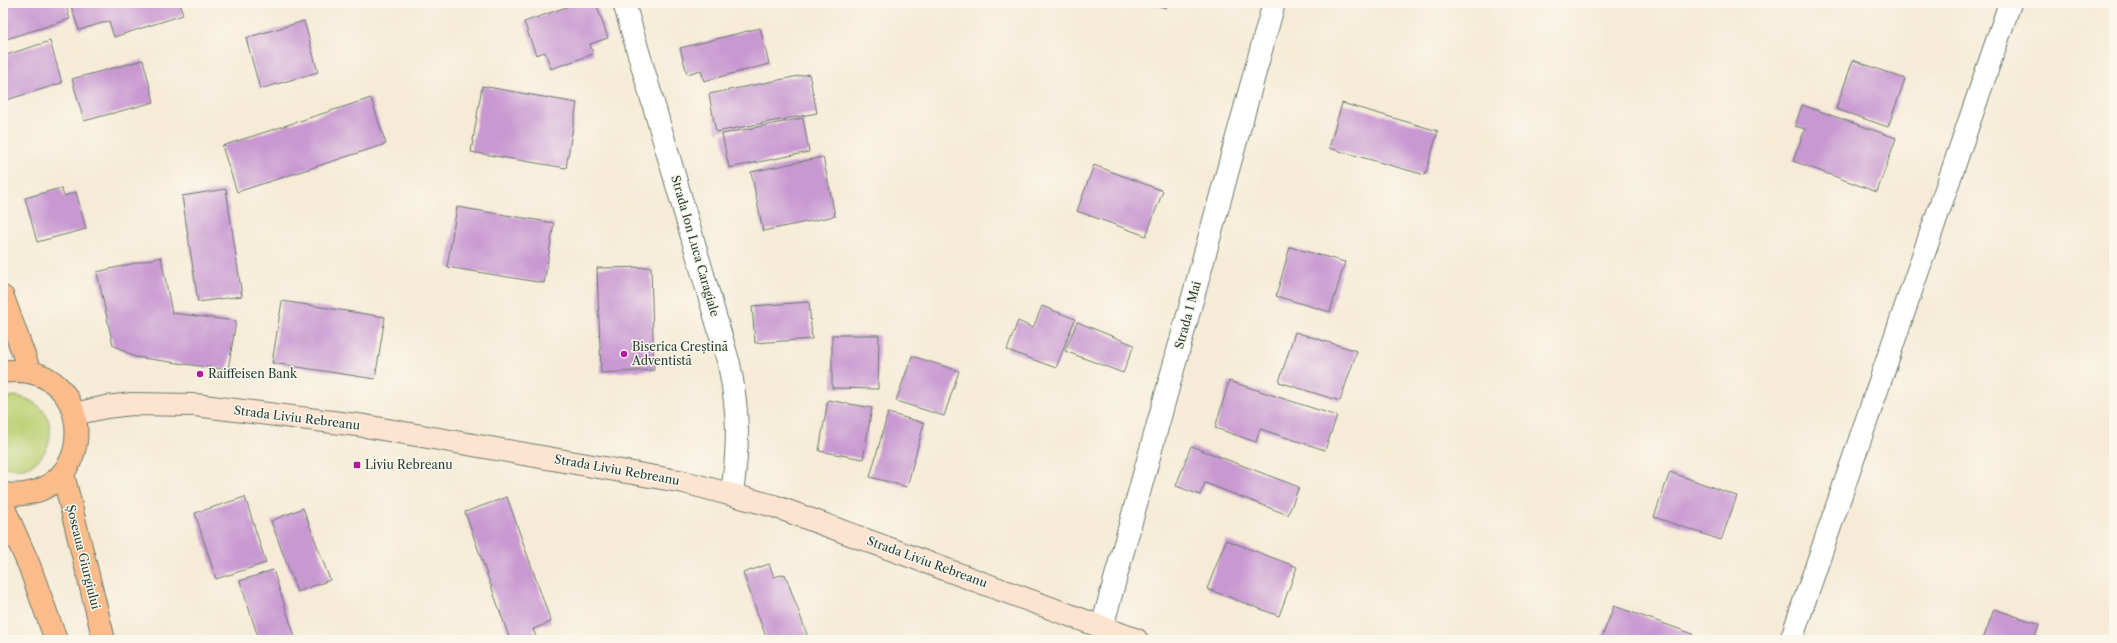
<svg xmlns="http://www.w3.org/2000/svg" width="2117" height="643" viewBox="0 0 2117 643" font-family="'Libre Caslon Text',serif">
<rect width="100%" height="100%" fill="#fbf7ec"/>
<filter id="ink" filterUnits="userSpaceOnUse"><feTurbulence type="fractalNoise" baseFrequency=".025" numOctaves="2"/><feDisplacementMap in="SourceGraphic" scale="8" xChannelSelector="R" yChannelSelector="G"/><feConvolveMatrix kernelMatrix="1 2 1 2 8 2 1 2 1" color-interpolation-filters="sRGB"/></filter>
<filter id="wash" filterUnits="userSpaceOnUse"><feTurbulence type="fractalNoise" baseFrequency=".012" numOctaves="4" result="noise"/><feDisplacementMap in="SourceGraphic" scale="16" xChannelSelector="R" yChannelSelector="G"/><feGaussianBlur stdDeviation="0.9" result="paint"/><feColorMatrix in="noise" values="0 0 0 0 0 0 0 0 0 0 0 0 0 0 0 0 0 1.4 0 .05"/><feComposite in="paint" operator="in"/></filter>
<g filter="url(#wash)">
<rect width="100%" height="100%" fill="#f5ebd6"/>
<!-- green -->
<path fill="#bbcf72" stroke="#6d8653" d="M15,396c60,9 35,88 -12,70v-68z"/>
<g id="blocks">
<!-- building -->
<path fill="#c898d1" d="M10,3h55l5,16 -67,21v-35z
M70,3h110l3,12 -69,22 -5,-16 -30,9z
M578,3h18l12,35 -18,6 3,10 -42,15 -6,-17 -9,3 -12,-33z
M1150,3h18l-2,5z
M304,21l14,51 -58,17 -14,-51z
M760,28l9,36 -65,17 -3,-11 -14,4 -7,-26z
M50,41l12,42 -59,18v-45z
M143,60l11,42 -70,19 -12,-42z
M1853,60l52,19 -17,48 -52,-18z
M809,74l8,39 -101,19 -7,-38z
M482,86l95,17 -11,65 -95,-16z
M371,98l15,46 -149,48 -15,-46z
M1342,103l96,28 -13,44 -96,-27z
M1802,105l94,33 -19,54 -84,-31 12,-32 -10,-3z
M803,118l6,34 -80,16 -7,-34z
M823,157l12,59 -72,15 -12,-59z
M1094,165l69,26 -17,45 -69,-25z
M61,188l3,8 12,-4 10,37 -49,13 -12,-44z
M226,189l16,107 -44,6 -16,-106z
M457,207l97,16 -10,60 -97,-16z
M1290,247l55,15 -15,50 -54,-16z
M161,257l11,56 64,8 -8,49 -93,-13 -22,-12 -16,-73z
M651,267l3,103 -53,3 -4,-105z
M282,301l103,16 -10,62 -103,-16z
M809,302l3,37 -57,4 -3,-37z
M1042,306l33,13 -19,49 -49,-18 11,-29 15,7z
M1077,322l57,23 -11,28 -58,-22z
M1295,332l62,19 -17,50 -61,-19z
M832,335h47l-1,54 -46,-1z
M912,356l47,15 -15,45 -48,-15z
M1229,381l108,35 -12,34 -65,-21 -4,13 -41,-14z
M828,400l44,8 -9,51 -44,-8z
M888,413l36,10 -17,64 -37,-10z
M1191,446l108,41 -11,28 -83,-32 -5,12 -24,-9z
M1670,472l67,24 -16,44 -67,-23z
M245,497l21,66 -50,16 -21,-66z
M507,497l44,125 -18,7 4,11h-27l-45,-128z
M303,508l27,72 -33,12 -26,-71z
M1226,540l71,27 -18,49 -72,-27z
M769,564l5,13 11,-3 24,66h-42l-24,-67z
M273,570l23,70h-37l-19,-59z
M1614,606l79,28 -2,6h-90z
M1994,609l45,15 -5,16h-51z"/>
</g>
</g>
<g filter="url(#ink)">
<use href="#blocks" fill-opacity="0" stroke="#6a7a6d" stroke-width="1"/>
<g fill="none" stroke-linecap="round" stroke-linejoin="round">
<!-- street casing -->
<g stroke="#6a7a6d" stroke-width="24">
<path id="street" d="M624,3l105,361c10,49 10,79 3,129
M1102,627l172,-624
M1791,640l219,-637"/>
</g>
<!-- secondary casing -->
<g stroke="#6a7a6d" stroke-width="24">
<path id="secondary" d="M74,414l32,-7 26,-3 63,1 170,21 319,56 90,24 363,134"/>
</g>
<!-- highway casing -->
<g stroke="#6a7a6d" stroke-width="24">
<path id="highway" d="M3,297l27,75
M3,372c96,-15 100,133 0,122
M63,474l41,166
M3,506l26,59 27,75"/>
</g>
<!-- street -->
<use href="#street" stroke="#fff" stroke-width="22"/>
<!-- secondary -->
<use href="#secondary" stroke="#fde4d1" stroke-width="22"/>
<!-- highway -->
<use href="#highway" stroke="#fabc8b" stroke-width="22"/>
</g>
</g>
<!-- markers -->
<g fill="#b5179e" stroke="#fbf7ec" stroke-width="1.5">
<circle cx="624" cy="354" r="4"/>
<circle cx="200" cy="374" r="4"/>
<rect x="353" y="461" width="8" height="8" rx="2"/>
</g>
<g text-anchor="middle" stroke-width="3" stroke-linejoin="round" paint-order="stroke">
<!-- street labels -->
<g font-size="12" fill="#1f3d34" stroke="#fbf7ec">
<text transform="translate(695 246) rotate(74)" y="4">Strada Ion Luca Caragiale</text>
<text transform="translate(1188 315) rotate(-75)" y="4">Strada 1 Mai</text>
<text transform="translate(297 418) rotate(7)" y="4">Strada Liviu Rebreanu</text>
<text transform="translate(617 470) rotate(10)" y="4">Strada Liviu Rebreanu</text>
<text transform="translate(83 557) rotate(76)" y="4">Șoseaua Giurgiului</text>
<text transform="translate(927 562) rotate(20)" y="4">Strada Liviu Rebreanu</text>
</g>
<!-- poi labels -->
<g font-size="12" fill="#1f3d34" stroke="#fbf7ec" text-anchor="start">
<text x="632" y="351">Biserica Creștină<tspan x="632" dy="14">Adventistă</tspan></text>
<text x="208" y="378">Raiffeisen Bank</text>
<text x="365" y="469">Liviu Rebreanu</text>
</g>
</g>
<!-- margin -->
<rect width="2117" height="643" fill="none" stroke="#fbf7ec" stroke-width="16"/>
</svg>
